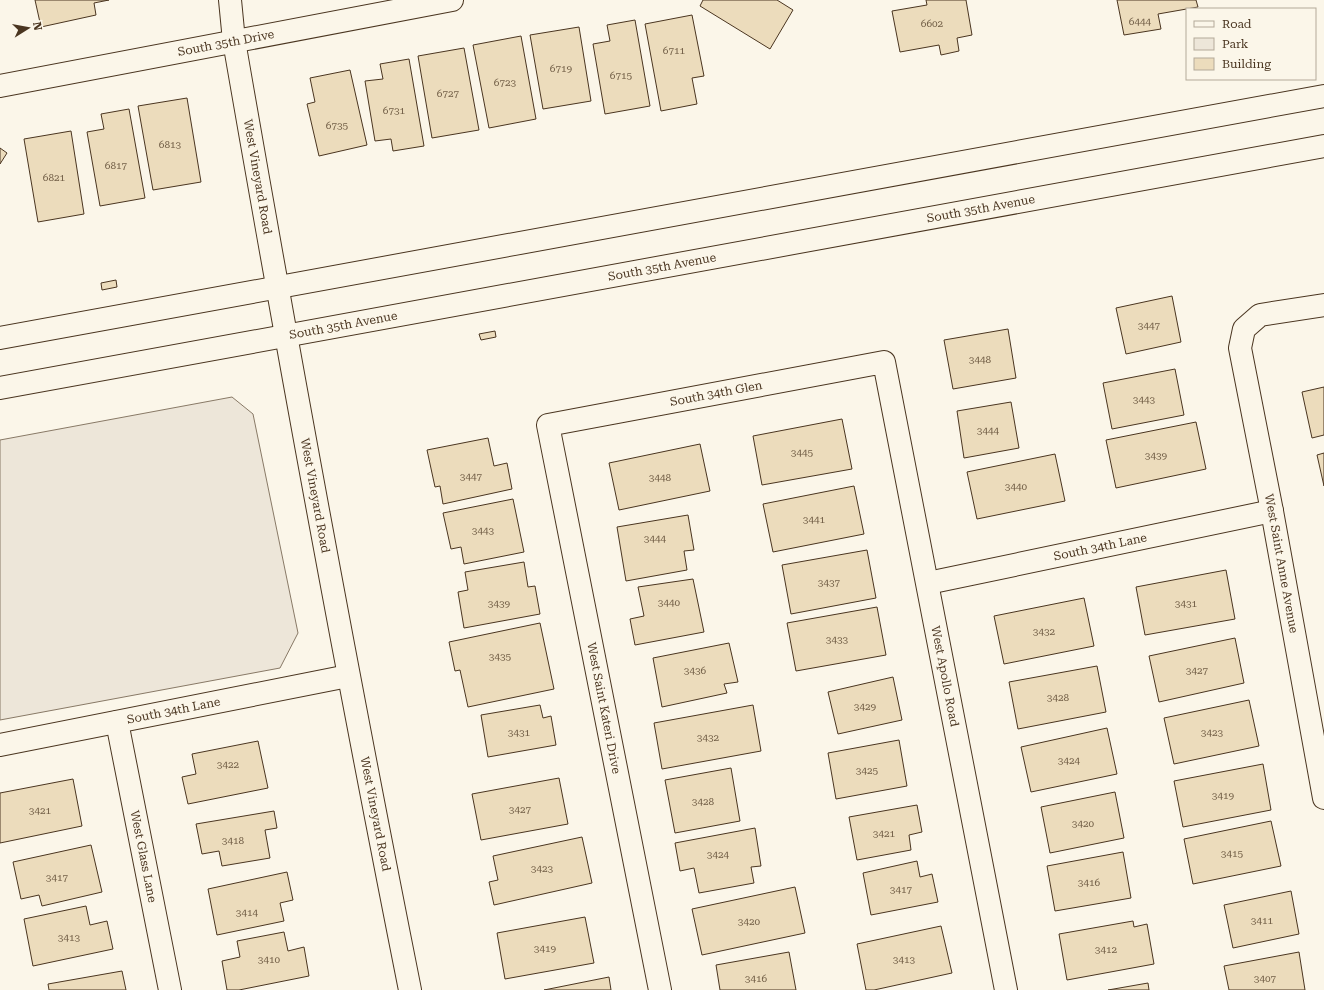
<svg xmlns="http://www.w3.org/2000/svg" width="1324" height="990" viewBox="0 0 1324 990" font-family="'Roboto Serif',serif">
<rect width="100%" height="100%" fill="#fbf6e9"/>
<!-- green -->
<path fill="#ede6d9" stroke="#887966" d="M232,397l21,17 45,219 -18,35 -280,52v-280z"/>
<!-- building -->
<path fill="#ecdcbc" stroke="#4a3520" d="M35,0h74l-15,3 2,12 -55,12z
M703,0h74l16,10 -23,39 -70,-43z
M926,0h40l6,35 -15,3 2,13 -18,4 -2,-10 -39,7 -8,-41 35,-6z
M1117,0h79l2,7 -40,7 3,15 -37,6z
M692,15l12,61 -12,2 5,26 -36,7 -16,-87z
M635,20l15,86 -45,8 -12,-70 17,-3 -3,-16z
M579,27l12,74 -48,8 -13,-74z
M521,36l15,83 -47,9 -16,-83z
M464,48l15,82 -47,8 -14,-82z
M409,59l15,87 -31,5 -2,-12 -16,2 -10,-60 18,-2 -3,-15z
M350,70l17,75 -48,11 -12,-52 8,-2 -5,-24z
M187,98l14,84 -48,8 -15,-84z
M129,109l16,89 -45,8 -13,-74 17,-3 -3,-15z
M71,131l13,83 -46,8 -14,-83z
M0,148l7,5 -7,11z
M116,280l1,7 -15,3 -1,-7z
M1172,296l9,46 -55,12 -10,-46z
M1008,329l8,49 -63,11 -9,-49z
M495,331l1,6 -15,3 -2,-6z
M1175,369l9,46 -72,14 -9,-46z
M1324,387v48l-12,3 -10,-46z
M1011,402l8,46 -55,10 -7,-47z
M842,419l10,50 -90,16 -9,-49z
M1196,422l10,47 -90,19 -10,-48z
M488,438l6,28 13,-3 5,26 -69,15 -3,-18 -5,1 -8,-37z
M700,444l10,47 -91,19 -10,-47z
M1324,453v33l-7,-31z
M1055,454l10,47 -88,18 -10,-47z
M854,486l10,48 -91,18 -10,-48z
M513,499l11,53 -60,12 -3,-17 -10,2 -8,-36z
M688,515l6,35 -10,1 3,19 -61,11 -9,-54z
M867,550l9,48 -85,16 -9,-49z
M524,562l4,25 7,-1 5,28 -76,14 -6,-36 10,-2 -3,-18z
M1226,570l9,49 -90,16 -9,-48z
M693,579l11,53 -69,13 -5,-26 14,-3 -6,-29z
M1084,598l10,48 -90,18 -10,-48z
M877,607l9,48 -90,16 -9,-48z
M540,623l14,66 -86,18 -8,-37 -5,1 -6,-29z
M1235,638l9,45 -85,19 -10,-46z
M729,643l9,39 -14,2 3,9 -65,14 -9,-49z
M1097,666l9,46 -88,17 -9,-47z
M893,677l9,43 -64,14 -10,-42z
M1249,700l10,46 -85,18 -10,-46z
M540,705l3,13 8,-2 5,29 -68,12 -7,-42z
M753,705l8,46 -99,18 -8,-46z
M1107,728l10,46 -86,18 -10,-45z
M899,740l8,46 -71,13 -8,-46z
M258,741l10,47 -80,16 -6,-27 14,-3 -4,-20z
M1263,764l8,46 -88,17 -9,-46z
M731,768l9,53 -65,12 -10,-53z
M559,778l9,46 -87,16 -9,-46z
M73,779l9,47 -82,17v-50z
M1115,792l9,46 -74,15 -9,-46z
M917,805l5,27 -13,3 2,15 -54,10 -8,-43z
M274,811l3,17 -12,2 5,28 -48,8 -3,-15 -17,3 -6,-30z
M1271,821l10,45 -88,18 -9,-45z
M755,828l6,38 -10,1 3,16 -55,10 -5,-25 -14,3 -5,-28z
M582,837l10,46 -98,22 -5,-23 9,-2 -5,-24z
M91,845l11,47 -60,14 -3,-11 -18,4 -8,-37z
M1123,852l8,46 -76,13 -8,-45z
M917,861l3,16 12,-3 6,28 -67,13 -8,-42z
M287,872l6,28 -13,3 4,18 -67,14 -9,-46z
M795,887l10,46 -103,22 -10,-46z
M1291,891l8,43 -66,14 -9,-43z
M86,906l4,19 17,-4 6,28 -80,17 -9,-47z
M585,917l9,46 -89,16 -8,-46z
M1133,921l1,6 13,-3 7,40 -87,16 -8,-46z
M941,926l11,47 -78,17h-8l-9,-46z
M284,932l4,19 16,-4 5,29 -70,14h-12l-5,-29 18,-4 -3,-16z
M789,952l7,38h-76l-4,-25z
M1299,952l6,38h-76l-5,-24z
M122,971l4,19h-77l-1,-6z
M609,977l2,13h-67z
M1148,983l1,7h-41z"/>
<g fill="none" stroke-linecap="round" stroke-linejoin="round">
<!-- street casing -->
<g stroke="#4a3520" stroke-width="24">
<g id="street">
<path id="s1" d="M0,86l452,-86"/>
<path id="s2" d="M1324,305l-64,10 -16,14 -4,19 32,163 52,287"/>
<path id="s3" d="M928,583l344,-72"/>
<path id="s4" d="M117,722l53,268"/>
<path id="s5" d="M0,745l348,-69"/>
<path id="s6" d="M660,990l-112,-565 336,-63 122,628"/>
</g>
</g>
<!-- secondary casing -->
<g stroke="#4a3520" stroke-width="24">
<g id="secondary">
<path id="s7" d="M230,0l4,41c55,317 113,633 176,949"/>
<path d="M0,338l1324,-242"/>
<path id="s8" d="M0,388l1324,-242"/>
</g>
</g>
<!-- street -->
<use href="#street" stroke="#fbf6e9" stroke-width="22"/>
<!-- secondary -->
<use href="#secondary" stroke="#fbf6e9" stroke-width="22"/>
</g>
<g text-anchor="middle" stroke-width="3" stroke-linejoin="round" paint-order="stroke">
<!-- number labels -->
<g font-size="10" fill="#725f47">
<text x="1140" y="25">6444</text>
<text x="932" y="27">6602</text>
<text x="674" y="54">6711</text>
<text x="561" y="72">6719</text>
<text x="621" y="79">6715</text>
<text x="505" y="86">6723</text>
<text x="448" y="97">6727</text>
<text x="394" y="114">6731</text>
<text x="337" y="129">6735</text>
<text x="170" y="148">6813</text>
<text x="116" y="169">6817</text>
<text x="54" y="181">6821</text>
<text x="1149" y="329">3447</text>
<text x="980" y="363">3448</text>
<text x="1144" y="403">3443</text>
<text x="988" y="434">3444</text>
<text x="802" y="456">3445</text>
<text x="1156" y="459">3439</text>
<text x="471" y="480">3447</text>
<text x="660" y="481">3448</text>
<text x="1016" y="490">3440</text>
<text x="814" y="523">3441</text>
<text x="483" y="534">3443</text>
<text x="655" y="542">3444</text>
<text x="829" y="586">3437</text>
<text x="669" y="606">3440</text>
<text x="499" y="607">3439</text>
<text x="1186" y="607">3431</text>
<text x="1044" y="635">3432</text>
<text x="837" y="643">3433</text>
<text x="500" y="660">3435</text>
<text x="695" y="674">3436</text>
<text x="1197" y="674">3427</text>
<text x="1058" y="701">3428</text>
<text x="865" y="710">3429</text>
<text x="519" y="736">3431</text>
<text x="1212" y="736">3423</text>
<text x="708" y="741">3432</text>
<text x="1069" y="764">3424</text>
<text x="228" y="768">3422</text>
<text x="867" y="774">3425</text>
<text x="1223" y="799">3419</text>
<text x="703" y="805">3428</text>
<text x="520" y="813">3427</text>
<text x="40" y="814">3421</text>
<text x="1083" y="827">3420</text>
<text x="884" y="837">3421</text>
<text x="233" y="844">3418</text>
<text x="1232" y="857">3415</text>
<text x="718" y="858">3424</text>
<text x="542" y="872">3423</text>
<text x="57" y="881">3417</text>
<text x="1089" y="886">3416</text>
<text x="901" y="893">3417</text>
<text x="247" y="916">3414</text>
<text x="1262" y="924">3411</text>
<text x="749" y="925">3420</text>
<text x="69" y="941">3413</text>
<text x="545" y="952">3419</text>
<text x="1106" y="953">3412</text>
<text x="269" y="963">3410</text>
<text x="904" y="963">3413</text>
<text x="756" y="982">3416</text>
<text x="1265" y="982">3407</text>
</g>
<!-- street labels -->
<g font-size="12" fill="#4a3520" stroke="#fbf6e9">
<text dy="4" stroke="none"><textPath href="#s1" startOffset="230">South 35th Drive</textPath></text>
<text dy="4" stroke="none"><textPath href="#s7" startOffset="179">West Vineyard Road</textPath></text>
<text dy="4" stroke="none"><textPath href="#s8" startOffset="997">South 35th Avenue</textPath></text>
<text dy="4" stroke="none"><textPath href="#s8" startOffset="673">South 35th Avenue</textPath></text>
<text dy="4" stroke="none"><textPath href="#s8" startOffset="349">South 35th Avenue</textPath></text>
<text dy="4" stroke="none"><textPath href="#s6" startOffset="747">South 34th Glen</textPath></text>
<text dy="4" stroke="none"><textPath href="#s7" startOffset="503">West Vineyard Road</textPath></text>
<text dy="4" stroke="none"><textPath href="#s3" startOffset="176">South 34th Lane</textPath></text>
<text dy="4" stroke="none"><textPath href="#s2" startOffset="325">West Saint Anne Avenue</textPath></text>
<text dy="4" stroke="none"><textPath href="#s6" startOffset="1238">West Apollo Road</textPath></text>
<text transform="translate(604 708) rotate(79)" y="4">West Saint Kateri Drive</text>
<text dy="4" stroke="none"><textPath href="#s5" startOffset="177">South 34th Lane</textPath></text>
<text dy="4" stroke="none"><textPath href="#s7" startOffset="827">West Vineyard Road</textPath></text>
<text dy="4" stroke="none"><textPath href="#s4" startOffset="137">West Glass Lane</textPath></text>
</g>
</g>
<!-- legend -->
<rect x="1186" y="8" width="130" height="72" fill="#fbf6e9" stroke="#b4a999"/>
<rect x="1194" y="21" width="20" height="6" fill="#fbf6e9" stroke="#b4a999"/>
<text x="1222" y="28" font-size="12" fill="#4a3520">Road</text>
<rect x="1194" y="38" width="20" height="12" fill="#ede6d9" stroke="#b4a999"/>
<text x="1222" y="48" font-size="12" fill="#4a3520">Park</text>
<rect x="1194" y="58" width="20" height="12" fill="#ecdcbc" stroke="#b4a999"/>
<text x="1222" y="68" font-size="12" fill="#4a3520">Building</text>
<!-- north arrow -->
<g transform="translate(28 28) rotate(79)" stroke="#fbf6e9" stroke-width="3" paint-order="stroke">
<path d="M0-3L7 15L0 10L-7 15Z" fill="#4a3520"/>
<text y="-6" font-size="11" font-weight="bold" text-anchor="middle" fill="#4a3520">N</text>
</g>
</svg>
